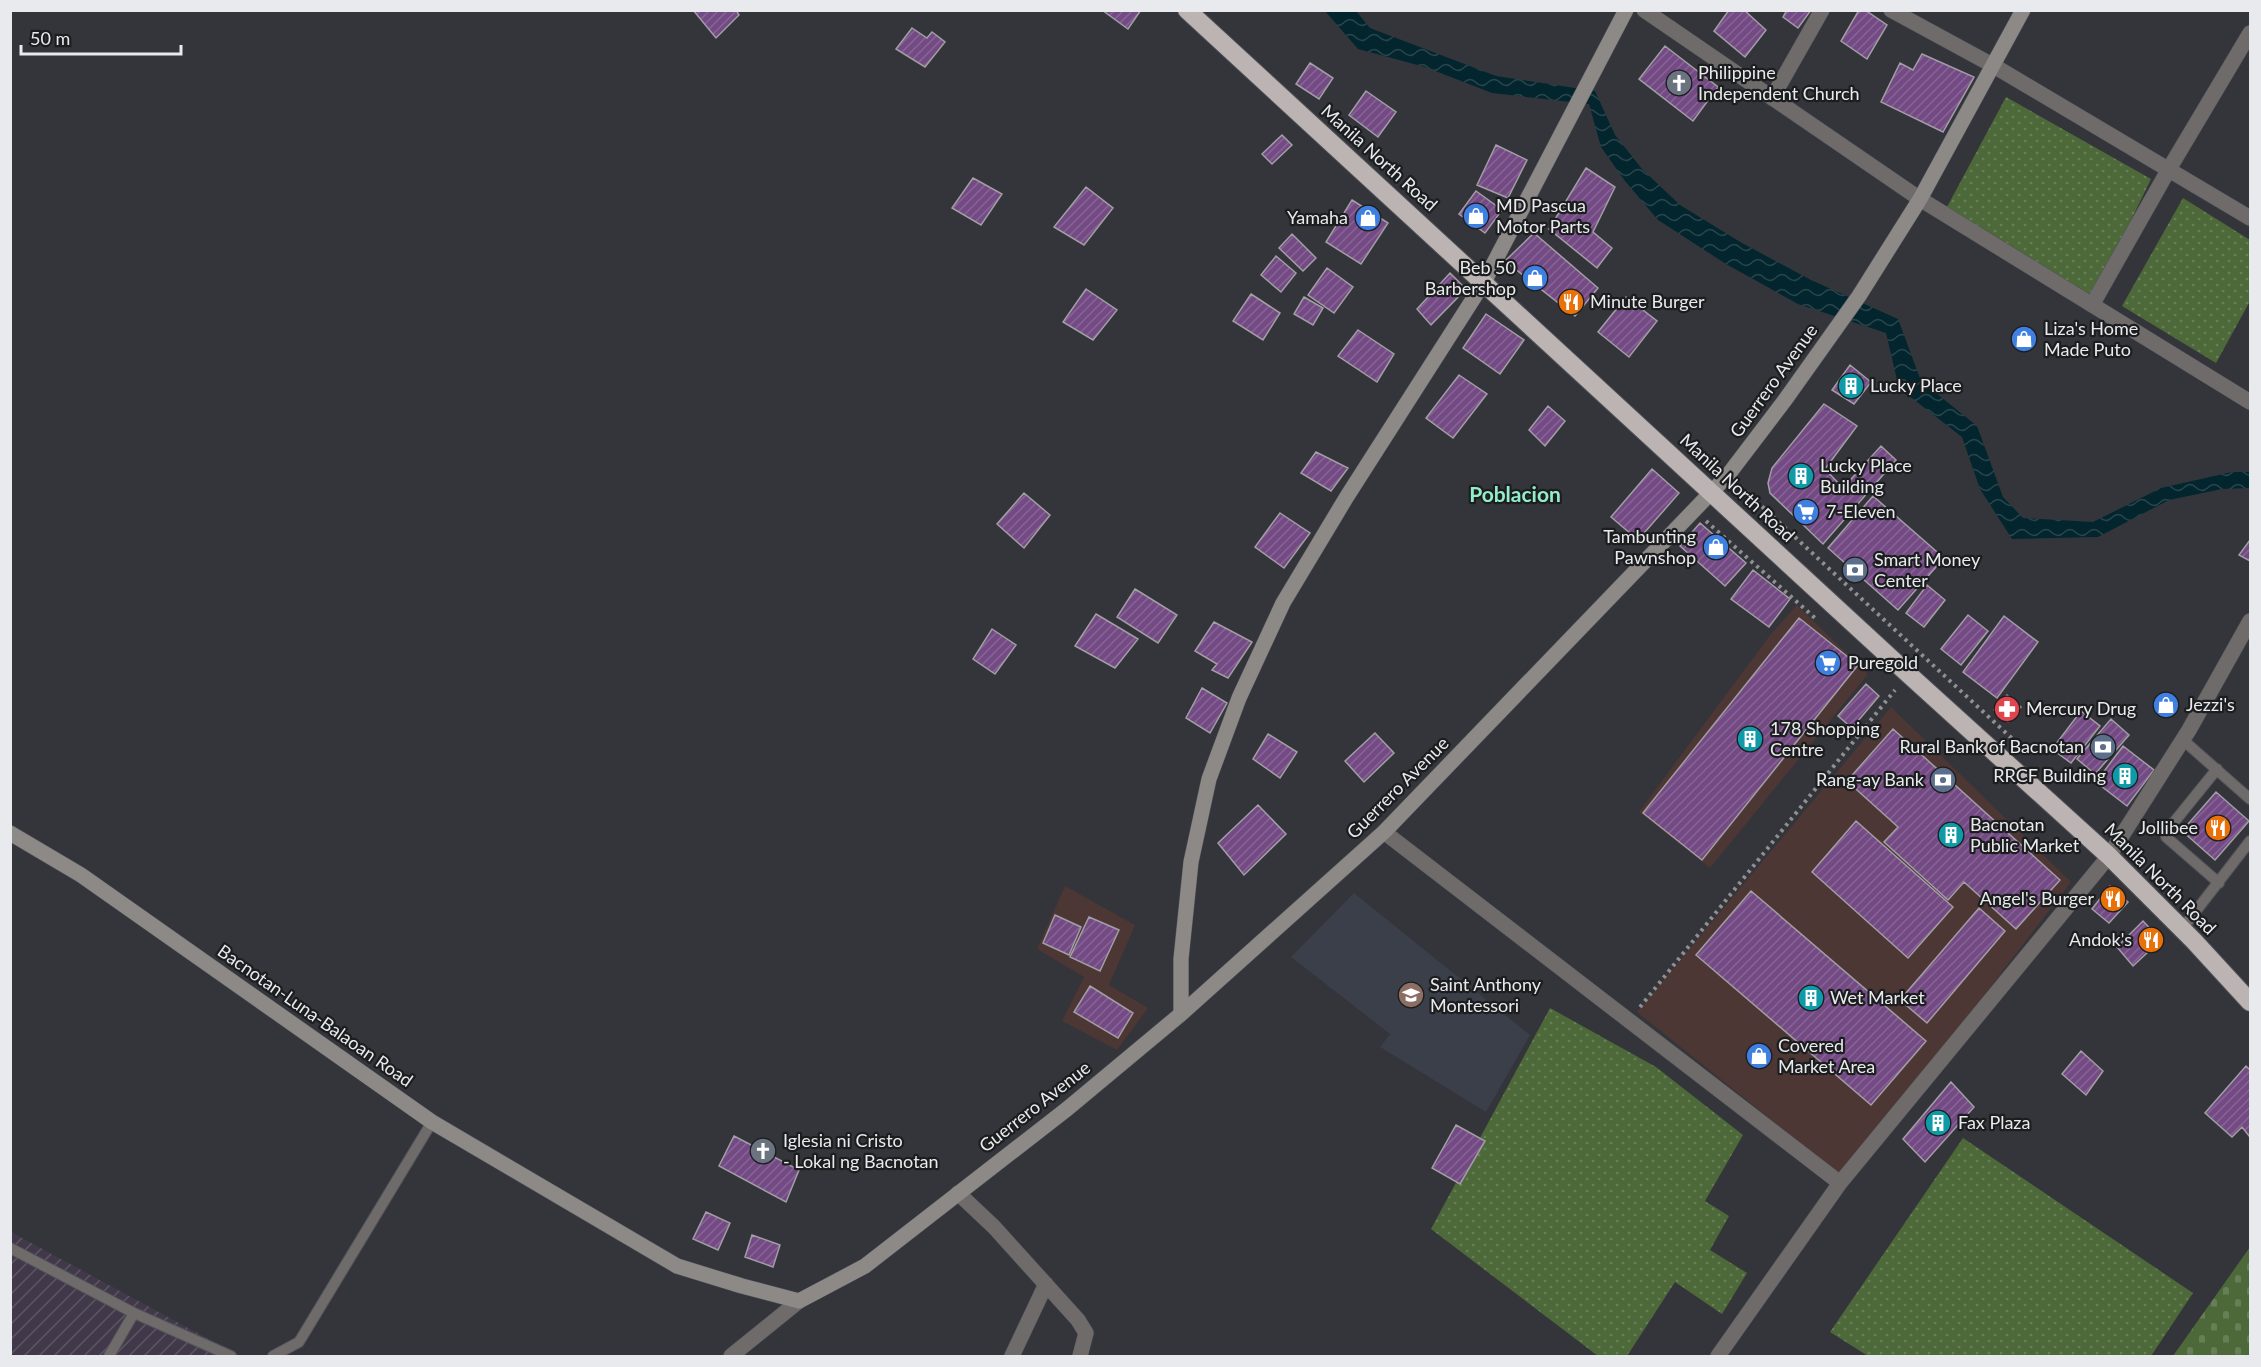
<svg xmlns="http://www.w3.org/2000/svg" width="2261" height="1367" viewBox="0 0 2261 1367" font-family="Lato,sans-serif">
<defs>
<pattern id="industrial-furrows" width="10" height="10" patternUnits="userSpaceOnUse" patternTransform="scale(1.5)"><rect width="10" height="10" fill="#41394a"/><path d="M-1 1l2-2M0 10L10 0M9 11l2-2" fill="none" stroke="#5c5664"/></pattern>
<pattern id="grass-dots" width="8" height="8" patternUnits="userSpaceOnUse" patternTransform="scale(1.5)"><rect width="8" height="8" fill="#4d6939"/><path d="M2 2h.1M6 6h.1" fill="none" stroke="#677f56" stroke-width="1.8" stroke-linecap="round"/></pattern>
<pattern id="cemetery-stones" width="16" height="16" patternUnits="userSpaceOnUse" patternTransform="scale(1.5)"><rect width="16" height="16" fill="#4d6939"/><path d="M2 7V4a2 2 0 0 1 4 0v3zM10 15v-3a2 2 0 0 1 4 0v3z" fill="#677f56"/></pattern>
<pattern id="water-waves" width="16" height="10" patternUnits="userSpaceOnUse" patternTransform="scale(1.5)"><rect width="16" height="10" fill="#03252d"/><path d="M0 5q4-4 8 0t8 0" fill="none" stroke="#28454c"/></pattern>
<pattern id="building-hatch" width="6" height="6" patternUnits="userSpaceOnUse" patternTransform="scale(1.5)"><rect width="6" height="6" fill="#734a84"/><path d="M-1 1l2-2M0 6l6-6M5 7l2-2" fill="none" stroke="#876496"/></pattern>
</defs>
<rect width="100%" height="100%" fill="#33353a"/>
<!-- commercial -->
<path fill="#4c3735" d="M1797,605l71,69 -158,194 -71,-56 132,-178z
M1891,707l180,175 -227,296 -207,-166z
M1065,886l70,39 -26,60 39,23 -31,42 -55,-29 22,-44 -47,-28z"/>
<!-- industrial -->
<path fill="url(#industrial-furrows)" d="M11,1232l229,124h-229z"/>
<!-- built -->
<path fill="#3b3f49" d="M1354,893l176,142 -44,77 -106,-65 10,-13 -99,-77z"/>
<!-- grass -->
<path fill="url(#grass-dots)" d="M2006,97l145,82 -57,118 -147,-90z
M2183,198l67,42v61l-34,62 -94,-57z
M1550,1008l106,59 87,68 -38,66 24,15 -19,34 37,23 -25,41 -47,-32 -48,74h-29l-167,-127z
M1963,1138l230,155 -42,63h-283l-38,-24z"/>
<!-- cemetery -->
<path fill="url(#cemetery-stones)" d="M2250,1247v109h-77z"/>
<!-- water -->
<path fill="url(#water-waves)" d="M1325,11h31l14,17 126,48 99,15 20,44 27,34 38,36 62,38 69,37 87,39 23,62 56,45 26,71 20,21 70,4 68,-34 71,-16h18v16l-28,1 -53,11 -71,37 -86,2 -32,-50 -18,-52 -63,-49 -13,-55 -88,-29 -72,-40 -68,-44 -33,-39 -24,-34 -12,-43 -97,-11 -67,-26 -67,-18z"/>
<!-- building -->
<path fill="url(#building-hatch)" stroke="#a29ea4" stroke-width="1.5" d="M693,10h43l3,5 -23,23z
M1102,10h39l-13,19z
M1729,10h15l22,20 -21,27 -31,-26z
M1787,10h24l-13,18 -15,-11z
M1859,10h6l22,15 -20,34 -26,-18z
M912,28l15,10 5,-6 13,10 -20,25 -29,-18z
M1665,46l53,41 -25,34 -54,-42z
M1922,54l52,23 -31,55 -62,-30 19,-39 13,7z
M1310,63l23,15 -14,21 -23,-15z
M1366,91l30,21 -18,25 -29,-22z
M1282,135l10,10 -20,19 -10,-10z
M1496,145l31,15 -19,38 -31,-13z
M1586,168l29,19 -22,45 19,16 -15,20 -48,-39z
M973,178l29,16 -21,31 -29,-17z
M1086,187l27,21 -29,37 -30,-18z
M1476,191l26,19 -17,23 -26,-19z
M1352,200l36,23 -27,41 -35,-22z
M1534,233l64,55 -23,28 -70,-55z
M1292,234l24,24 -13,13 -24,-23z
M1276,256l20,17 -15,19 -20,-17z
M1327,268l26,19 -19,26 -26,-18z
M1450,273l16,16 -35,36 -14,-16z
M1086,289l31,21 -24,30 -30,-18z
M1251,294l29,19 -17,27 -30,-19z
M1304,297l19,11 -10,17 -19,-11z
M1626,297l31,24 -28,36 -31,-25z
M1486,314l38,26 -24,34 -37,-26z
M1358,330l36,24 -17,28 -39,-26z
M1850,365l21,17 -17,22 -22,-14z
M1459,375l28,19 -34,44 -27,-20z
M1824,404l33,22 -32,43 18,19 38,-42 15,14 -73,84 -53,-51 -2,-10 4,-15z
M1548,406l17,15 -20,25 -16,-16z
M1316,452l32,16 -17,23 -30,-18z
M1652,469l27,24 -41,47 -27,-23z
M1024,493l26,22 -26,33 -27,-24z
M1873,496l71,62 -46,52 -70,-62z
M1280,513l30,20 -26,35 -29,-21z
M1700,523l46,40 -21,23 -45,-40z
M2250,540v21l-11,-6z
M1753,570l37,29 -21,28 -38,-28z
M1927,585l18,15 -21,27 -18,-14z
M1135,589l42,26 -19,28 -41,-26z
M1096,614l42,25 -23,29 -40,-22z
M1968,615l20,16 -27,34 -20,-16z
M2004,616l34,26 -41,56 -34,-26z
M1799,618l59,47 -156,195 -59,-47z
M1214,622l38,20 -24,36 -16,-8 5,-6 -22,-13z
M992,629l24,16 -21,29 -22,-15z
M1866,684l13,12 -27,32 -14,-12z
M1202,688l25,15 -17,30 -24,-15z
M2007,695l14,12 -13,15 -14,-12z
M2081,711l19,15 -29,37 -19,-14z
M2111,719l18,16 -34,39 -18,-15z
M1893,729l167,151 -44,49 -52,-47 -16,18 -64,-58 14,-15 -51,-46z
M1375,733l19,20 -30,29 -19,-21z
M1268,734l29,18 -17,26 -27,-19z
M2123,746l31,24 -27,36 -31,-24z
M2216,792l33,29 -34,39 -33,-29z
M1258,805l28,29 -42,41 -26,-32z
M1856,821l97,86 -45,51 -96,-86z
M2110,886l18,16 -19,21 -17,-14z
M1751,891l175,150 -55,64 -175,-150z
M1979,908l26,23 -78,92 -27,-23z
M1055,915l26,12 -12,28 -26,-12z
M1089,917l30,13 -19,41 -30,-14z
M2143,921l18,19 -28,26 -16,-19z
M1090,986l43,27 -15,25 -44,-26z
M2081,1051l22,20 -17,24 -24,-21z
M2246,1066l4,4v67l-8,-10 -10,10 -27,-24z
M1951,1082l23,25 -49,55 -22,-23z
M1456,1125l29,16 -25,43 -28,-16z
M734,1136l65,34 -13,32 -67,-36z
M706,1212l24,11 -12,27 -25,-11z
M752,1235l28,10 -7,22 -28,-10z"/>
<g fill="none" stroke-linecap="round" stroke-linejoin="round">
<!-- lane casing -->
<g stroke="#505257" stroke-width="12">
<path id="lane" d="M2183,740l67,59
M2217,769l-51,63v5l53,46
M2182,929l68,-88
M10,1248l124,65 97,43
M109,1356l25,-43
M273,1356l26,-14 133,-220"/>
</g>
<!-- street casing -->
<g stroke="#505257" stroke-width="16">
<path id="street" d="M1644,10l276,189 330,203
M1891,10l103,56 256,152
M1772,98l50,-88
M2092,305l77,-136 81,-136
M1384,832l456,351
M958,1193l36,34 84,93 8,13 -6,23
M731,1356l68,-55
M1012,1356l34,-72
M1718,1356l122,-173 269,-327 80,-126 61,-109"/>
</g>
<!-- secondary casing -->
<g stroke="#505257" stroke-width="16">
<path id="secondary" d="M10,833l71,42 351,247 245,144 65,20 57,15 66,-35 202,-157 114,-95 203,-182 344,-357 57,-75 74,-104 61,-97 103,-189
M1181,1014v-55l10,-97 18,-83 30,-81 44,-95 63,-105 138,-216 142,-272"/>
</g>
<!-- highway casing -->
<g stroke="#505257" stroke-width="20">
<path id="highway" d="M1187,10l719,662 203,184 85,85 56,61"/>
</g>
<!-- path -->
<path stroke="#8e9094" stroke-width="4" stroke-dasharray="3 4.5" stroke-linecap="butt" d="M1740,486l279,259
M1706,521l109,97
M1640,1007l255,-317"/>
<!-- lane -->
<use href="#lane" stroke="#6e6b6a" stroke-width="10"/>
<!-- street -->
<use href="#street" stroke="#6e6b6a" stroke-width="15"/>
<!-- secondary -->
<use href="#secondary" stroke="#8d8987" stroke-width="15"/>
<!-- highway -->
<use href="#highway" stroke="#bbb4b2" stroke-width="18"/>
</g>
<!-- icons -->
<defs>
<g id="church-disc" transform="scale(1.35)"><circle r="9.5" fill="#6b7280" stroke="#1c1d1f"/><path d="M-1.2-6h2.4v3.5h3.3v2.4h-3.3V6h-2.4V-.1h-3.3v-2.4h3.3Z" fill="#fff"/></g>
<g id="shop-disc" transform="scale(1.35)"><circle r="9.5" fill="#3f7fe0" stroke="#1c1d1f"/><path d="M-5-2.5h2.3a2.7 3.5 0 0 1 5.4 0H5L5.5 6h-11ZM-1.5-2.5h3a1.5 2.3 0 0 0-3 0Z" fill="#fff"/></g>
<g id="restaurant-disc" transform="scale(1.35)"><circle r="9.5" fill="#e8710a" stroke="#1c1d1f"/><path d="M-5-6h1v4h1v-4h1v4h1v-4h1v5L-1.5 .5V6h-2V.5L-5-1ZM5-6V6H3V1.5H1.5Q1.5-4 5-6Z" fill="#fff"/></g>
<g id="building-disc" transform="scale(1.35)"><circle r="9.5" fill="#0f9aa8" stroke="#1c1d1f"/><path d="M-4-6H4V6H1V3H-1V6H-4ZM-2.5-4.3h1.7v1.8h-1.7ZM.8-4.3h1.7v1.8H.8ZM-2.5-1h1.7V.8h-1.7ZM.8-1h1.7V.8H.8Z" fill="#fff"/></g>
<g id="supermarket-disc" transform="scale(1.35)"><circle r="9.5" fill="#3f7fe0" stroke="#1c1d1f"/><path d="M-6-5.5h2.5l.6 2H6L4.5 2H-2.5L-4.4-4H-6ZM-1.5 3.2a1.3 1.3 0 1 0 .1 0ZM3 3.2a1.3 1.3 0 1 0 .1 0Z" fill="#fff"/></g>
<g id="bank-disc" transform="scale(1.35)"><circle r="9.5" fill="#5c6f8a" stroke="#1c1d1f"/><path d="M-6-4H6V4H-6ZM0-2.3a2.3 2.3 0 1 0 0 4.6a2.3 2.3 0 1 0 0-4.6Z" fill="#fff"/></g>
<g id="pharmacy-disc" transform="scale(1.35)"><circle r="9.5" fill="#e0444e" stroke="#1c1d1f"/><path d="M-2-6h4v4h4v4h-4v4h-4v-4h-4v-4h4Z" fill="#fff"/></g>
<g id="school-disc" transform="scale(1.35)"><circle r="9.5" fill="#8d6e63" stroke="#1c1d1f"/><path d="M0-5L7-2L0 1L-7-2ZM-4 1L0 2.5L4 1V4Q0 6-4 4Z" fill="#fff"/></g>
</defs>
<g fill-rule="evenodd">
<use href="#church-disc" x="1679" y="83"/>
<use href="#shop-disc" x="1476" y="216"/>
<use href="#shop-disc" x="1368" y="218"/>
<use href="#shop-disc" x="1535" y="278"/>
<use href="#restaurant-disc" x="1571" y="302"/>
<use href="#shop-disc" x="2024" y="339"/>
<use href="#building-disc" x="1851" y="386"/>
<use href="#building-disc" x="1801" y="476"/>
<use href="#supermarket-disc" x="1806" y="512"/>
<use href="#shop-disc" x="1716" y="547"/>
<use href="#bank-disc" x="1855" y="570"/>
<use href="#supermarket-disc" x="1828" y="663"/>
<use href="#shop-disc" x="2166" y="705"/>
<use href="#pharmacy-disc" x="2007" y="709"/>
<use href="#building-disc" x="1750" y="739"/>
<use href="#bank-disc" x="2103" y="747"/>
<use href="#building-disc" x="2125" y="776"/>
<use href="#bank-disc" x="1943" y="780"/>
<use href="#restaurant-disc" x="2218" y="828"/>
<use href="#building-disc" x="1951" y="835"/>
<use href="#restaurant-disc" x="2113" y="899"/>
<use href="#restaurant-disc" x="2151" y="940"/>
<use href="#school-disc" x="1411" y="995"/>
<use href="#building-disc" x="1811" y="998"/>
<use href="#shop-disc" x="1759" y="1056"/>
<use href="#building-disc" x="1938" y="1123"/>
<use href="#church-disc" x="763" y="1151"/>
</g>
<g text-anchor="middle" stroke-width="4.5" stroke-linejoin="round" paint-order="stroke">
<!-- poi labels -->
<g font-size="18" fill="#e9eaed" stroke="#1c1d1f" text-anchor="start">
<text x="1698" y="79">Philippine<tspan x="1698" dy="21">Independent Church</tspan></text>
<text x="1496" y="212">MD Pascua<tspan x="1496" dy="21">Motor Parts</tspan></text>
<text x="1348" y="224" text-anchor="end">Yamaha</text>
<text x="1516" y="274" text-anchor="end">Beb 50<tspan x="1516" dy="21">Barbershop</tspan></text>
<text x="1590" y="308">Minute Burger</text>
<text x="2044" y="335">Liza's Home<tspan x="2044" dy="21">Made Puto</tspan></text>
<text x="1870" y="392">Lucky Place</text>
<text x="1820" y="472">Lucky Place<tspan x="1820" dy="21">Building</tspan></text>
<text x="1826" y="518">7-Eleven</text>
<text x="1696" y="543" text-anchor="end">Tambunting<tspan x="1696" dy="21">Pawnshop</tspan></text>
<text x="1874" y="566">Smart Money<tspan x="1874" dy="21">Center</tspan></text>
<text x="1848" y="669">Puregold</text>
<text x="2186" y="711">Jezzi's</text>
<text x="2026" y="715">Mercury Drug</text>
<text x="1770" y="735">178 Shopping<tspan x="1770" dy="21">Centre</tspan></text>
<text x="2084" y="753" text-anchor="end">Rural Bank of Bacnotan</text>
<text x="2106" y="782" text-anchor="end">RRCF Building</text>
<text x="1924" y="786" text-anchor="end">Rang-ay Bank</text>
<text x="1970" y="831">Bacnotan<tspan x="1970" dy="21">Public Market</tspan></text>
<text x="2198" y="834" text-anchor="end">Jollibee</text>
<text x="2094" y="905" text-anchor="end">Angel's Burger</text>
<text x="2132" y="946" text-anchor="end">Andok's</text>
<text x="1430" y="991">Saint Anthony<tspan x="1430" dy="21">Montessori</tspan></text>
<text x="1830" y="1004">Wet Market</text>
<text x="1778" y="1052">Covered<tspan x="1778" dy="21">Market Area</tspan></text>
<text x="1958" y="1129">Fax Plaza</text>
<text x="783" y="1147">Iglesia ni Cristo<tspan x="783" dy="21">- Lokal ng Bacnotan</tspan></text>
</g>
<!-- street labels -->
<g font-size="18" fill="#e9eaed" stroke="#1c1d1f">
<text transform="translate(1379 158) rotate(42)" y="6">Manila North Road</text>
<text transform="translate(1774 381) rotate(-54)" y="6">Guerrero Avenue</text>
<text transform="translate(1737 488) rotate(43)" y="6">Manila North Road</text>
<text transform="translate(1398 788) rotate(-45)" y="6">Guerrero Avenue</text>
<text transform="translate(2160 879) rotate(45)" y="6">Manila North Road</text>
<text transform="translate(315 1016) rotate(35)" y="6">Bacnotan-Luna-Balaoan Road</text>
<text transform="translate(1035 1107) rotate(-38)" y="6">Guerrero Avenue</text>
</g>
<!-- quarter labels -->
<g font-size="21" font-weight="bold" fill="#94edca" stroke="#1c1d1f">
<text x="1515" y="502">Poblacion</text>
</g>
</g>
<!-- border -->
<rect width="2261" height="1367" fill="none" stroke="#e9eaed" stroke-width="24"/>
<!-- scale -->
<path d="M21 45v9h160v-9" fill="none" stroke="#e9eaed" stroke-width="3"/>
<text x="30" y="45" font-size="18" fill="#e9eaed" stroke="#1c1d1f" stroke-width="4.5" paint-order="stroke">50 m</text>
</svg>
